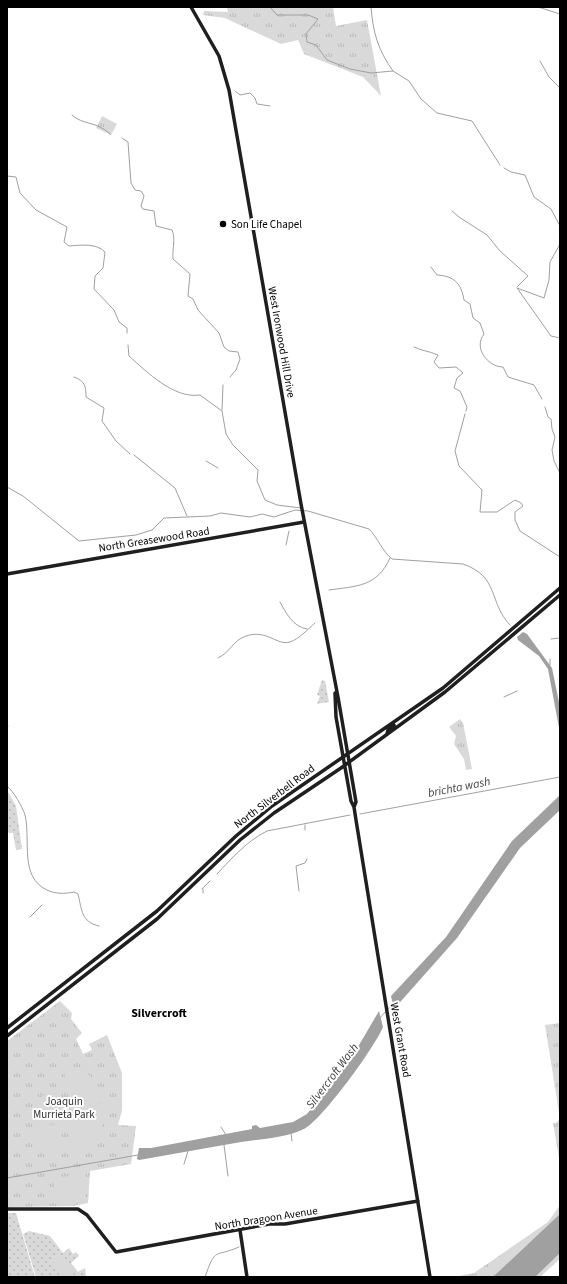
<svg xmlns="http://www.w3.org/2000/svg" width="567" height="1284" viewBox="0 0 567 1284" font-family="'Source Sans 3',sans-serif">
<defs>
<pattern id="grass-dots" width="8" height="8" patternUnits="userSpaceOnUse"><rect width="8" height="8" fill="#d9d9d9"/><path d="M2 2h.1M6 6h.1" fill="none" stroke="#b8b8b8" stroke-width="1.8" stroke-linecap="round"/></pattern>
<pattern id="park-tufts" width="24" height="20" patternUnits="userSpaceOnUse"><rect width="24" height="20" fill="#d9d9d9"/><path d="M3 7l-1-3M5 7V3M7 7l1-3M15 17l-1-3M17 17v-4M19 17l1-3" fill="none" stroke="#b8b8b8"/></pattern>
</defs>
<rect width="100%" height="100%" fill="#fff"/>
<!-- grass -->
<path fill="url(#grass-dots)" d="M322,680l3,1 4,21 -12,2 3,-8 -3,-1z
M7,790l9,16 6,43 -6,1 -3,-17h-4l-2,-4z
M7,1213h9l19,64h-28z
M29,1231l21,5 13,17 6,-5 4,6 3,-2 3,4 -8,7 7,9 7,-4 1,9h-50l-13,-43z"/>
<!-- park -->
<path fill="url(#park-tufts)" d="M227,7h106l3,19 31,-6 14,76 -18,-19 -59,-23 -6,-14 -17,4 -56,-26 -22,-3 1,-4 24,1z
M102,116l15,8 -6,11 -15,-7z
M460,719l3,4 9,46 -6,1 -2,-11 -10,-15 2,-8 -7,-9z
M60,1001l12,12 -1,6 11,14 -6,6 7,15 9,-4 -3,-6 18,-9 15,38v38l-4,14 18,1 -5,38 -41,7 -2,32 -15,3 -66,1v-166z
M560,1023v141l-7,-41h3l4,-4 -15,-94z
M560,1205v54l-20,18h-86l20,-4 74,-51z"/>
<!-- pitch -->
<path fill="#d9d9d9" d="M64,1070c19,-3 35,8 38,27l-31,6 -2,-1z
M54,1092l4,24 -2,2 -24,4c-3,-15 6,-28 22,-30z
M104,1103c4,23 -9,43 -32,48l-8,-39 1,-2z
M57,1124l2,1 5,24c-16,4 -29,-5 -31,-21z
M69,1176c11,4 14,10 16,22l-29,5 -3,-25z
M59,1253l15,21 -3,3h-7l-13,-18z"/>
<!-- water -->
<path fill="#a0a0a0" d="M523,632l4,2 25,34 8,39v26l-12,-64 -9,-13 -21,-16 -1,-3z
M560,795v15l-40,38 -63,90 -63,71 -3,-13 55,-59 66,-96z
M379,1011l4,16c-8,20 -61,93 -79,102 -19,9 -43,10 -63,13 -34,6 -68,12 -102,18l-2,-1 2,-11h12l101,-19v-3l4,-1 4,3 33,-6 14,-8 48,-62z
M560,1214v39l-25,24h-42z"/>
<g fill="none" stroke-linecap="round" stroke-linejoin="round">
<!-- stream -->
<path stroke="#a0a0a0" stroke-width="1" d="M270,7l7,8h31l10,4 -12,15 1,8 9,3 11,15 23,9 21,4 22,-2 16,10 12,18 16,14 35,8 28,44
M371,7c2,26 7,43 22,64
M538,7l22,7
M560,7v7
M540,61l9,16 11,11
M235,91l5,4 10,-2 5,5 2,6 13,2
M72,115c10,10 25,6 38,19
M122,138l6,4 3,41 4,7 6,1 3,5 -3,10 2,3 11,2 2,15 16,4c4,9 0,19 1,29l17,15 -2,22 5,3 5,11 21,23 5,14 5,4 9,1 2,7 -4,11 -6,7
M504,168l7,4 14,3 9,22 17,12 9,17
M7,176l9,1 4,16 16,17 31,17 -3,15 5,4c11,-1 28,-3 36,6l-2,16 -8,8 -1,13 20,21 5,12 8,6v5
M452,211l7,6 28,18 13,16 28,25 -11,11
M560,244l-10,18 -1,18 -5,18 -27,-10 34,48 9,2
M431,267l6,8c17,1 24,8 27,25l6,4 3,14 7,5 4,11c-11,14 4,33 19,33l5,10 26,8 8,14
M128,345l1,11c18,16 45,43 71,39l22,16 4,23 7,11 25,25 -1,11 8,19 12,5 24,3
M414,347c8,4 15,4 24,8l-4,7 5,6 17,-1 7,6 -6,5 -3,10 6,3 7,16 -1,4
M74,377c11,4 12,9 12,20l18,11 -2,13 14,20 14,13
M545,407l3,10 3,2 1,10 3,8 -3,13 2,11 6,12
M222,410l1,-25
M465,414l-10,37 4,15 23,24 -2,22h17l18,-12 6,3 2,3 -8,6v8l5,11 40,26
M134,455l41,33 12,28
M206,461l12,7
M7,487l16,9 56,45 57,-6 16,-5 12,-12 46,-2 11,-3 29,4 12,-3 12,3 21,-7 13,1 61,18c9,9 13,22 23,30l71,5c37,13 25,38 47,61
M286,545l3,-14
M329,590c28,-4 48,-3 61,-32
M280,602c6,11 13,25 27,27
M551,639l9,-1
M218,658c13,-6 14,-17 28,-22 21,-7 31,10 44,6 9,-3 18,-13 25,-19
M550,665v-6
M504,697l13,-6
M7,726h1
M7,786c7,6 15,20 18,29 6,25 -6,62 22,75 8,4 18,4 27,2l4,2c4,16 3,28 21,32
M360,814l200,-37
M305,830v-5
M217,874c15,-16 30,-33 50,-43l83,-16
M202,889l8,-8
M203,889v4
M299,891l-3,-25 9,-3 2,-4
M30,917l12,-12
M388,1009l4,-5
M380,1018l6,-7
M221,1127l5,8
M291,1133l1,8
M224,1145l4,31
M184,1164l4,-13
M7,1178l131,-23
M205,1277c11,-31 9,-19 34,-30"/>
<!-- secondary -->
<path stroke="#1f1f1f" stroke-width="3.5" d="M191,7l28,49 10,34 72,414 37,193 18,105 -2,5
M7,574l297,-52
M335,693l1,24 15,84 3,6 2,13 74,457
M387,734l1,-4 6,-5
M7,1028l150,-117 79,-75 36,-30 171,-118 117,-100
M7,1036l150,-117 83,-79 34,-27 67,-45 104,-76 115,-97
M7,1209h71l9,6 29,37 153,-28h16l133,-23
M240,1230l7,47"/>
</g>
<!-- markers -->
<circle fill="#000" stroke="#fff" stroke-width="1.5" cx="223" cy="224" r="4"/>
<g text-anchor="middle" stroke-width="4" stroke-linejoin="round" paint-order="stroke">
<!-- poi labels -->
<g font-size="11" fill="#000" stroke="#fff" text-anchor="start">
<text x="231" y="228">Son Life Chapel</text>
</g>
<!-- street labels -->
<g font-size="11" fill="#000" stroke="#fff">
<text transform="translate(282 342) rotate(80)" y="4">West Ironwood Hill Drive</text>
<text transform="translate(154 539) rotate(-9)" y="4">North Greasewood Road</text>
<text transform="translate(274 796) rotate(-37)" y="4">North Silverbell Road</text>
<text transform="translate(401 1040) rotate(80)" y="4">West Grant Road</text>
<text transform="translate(266 1218) rotate(-9)" y="4">North Dragoon Avenue</text>
</g>
<!-- park labels -->
<g font-size="11" fill="#303030" stroke="#fff">
<text x="64" y="1105">Joaquin<tspan x="64" dy="13">Murrieta Park</tspan></text>
</g>
<!-- water labels -->
<g font-size="12" font-style="italic" fill="#414141" stroke="#fff">
<text transform="translate(459 787) rotate(-11)" y="4">brichta wash</text>
<text transform="translate(332 1076) rotate(-53)" y="4">Silvercroft Wash</text>
</g>
<!-- neighbourhood labels -->
<g font-size="12" font-weight="bold" fill="#000" stroke="#fff">
<text x="159" y="1017">Silvercroft</text>
</g>
</g>
<!-- border -->
<rect width="567" height="1284" fill="none" stroke="#000000" stroke-width="16"/>
</svg>
